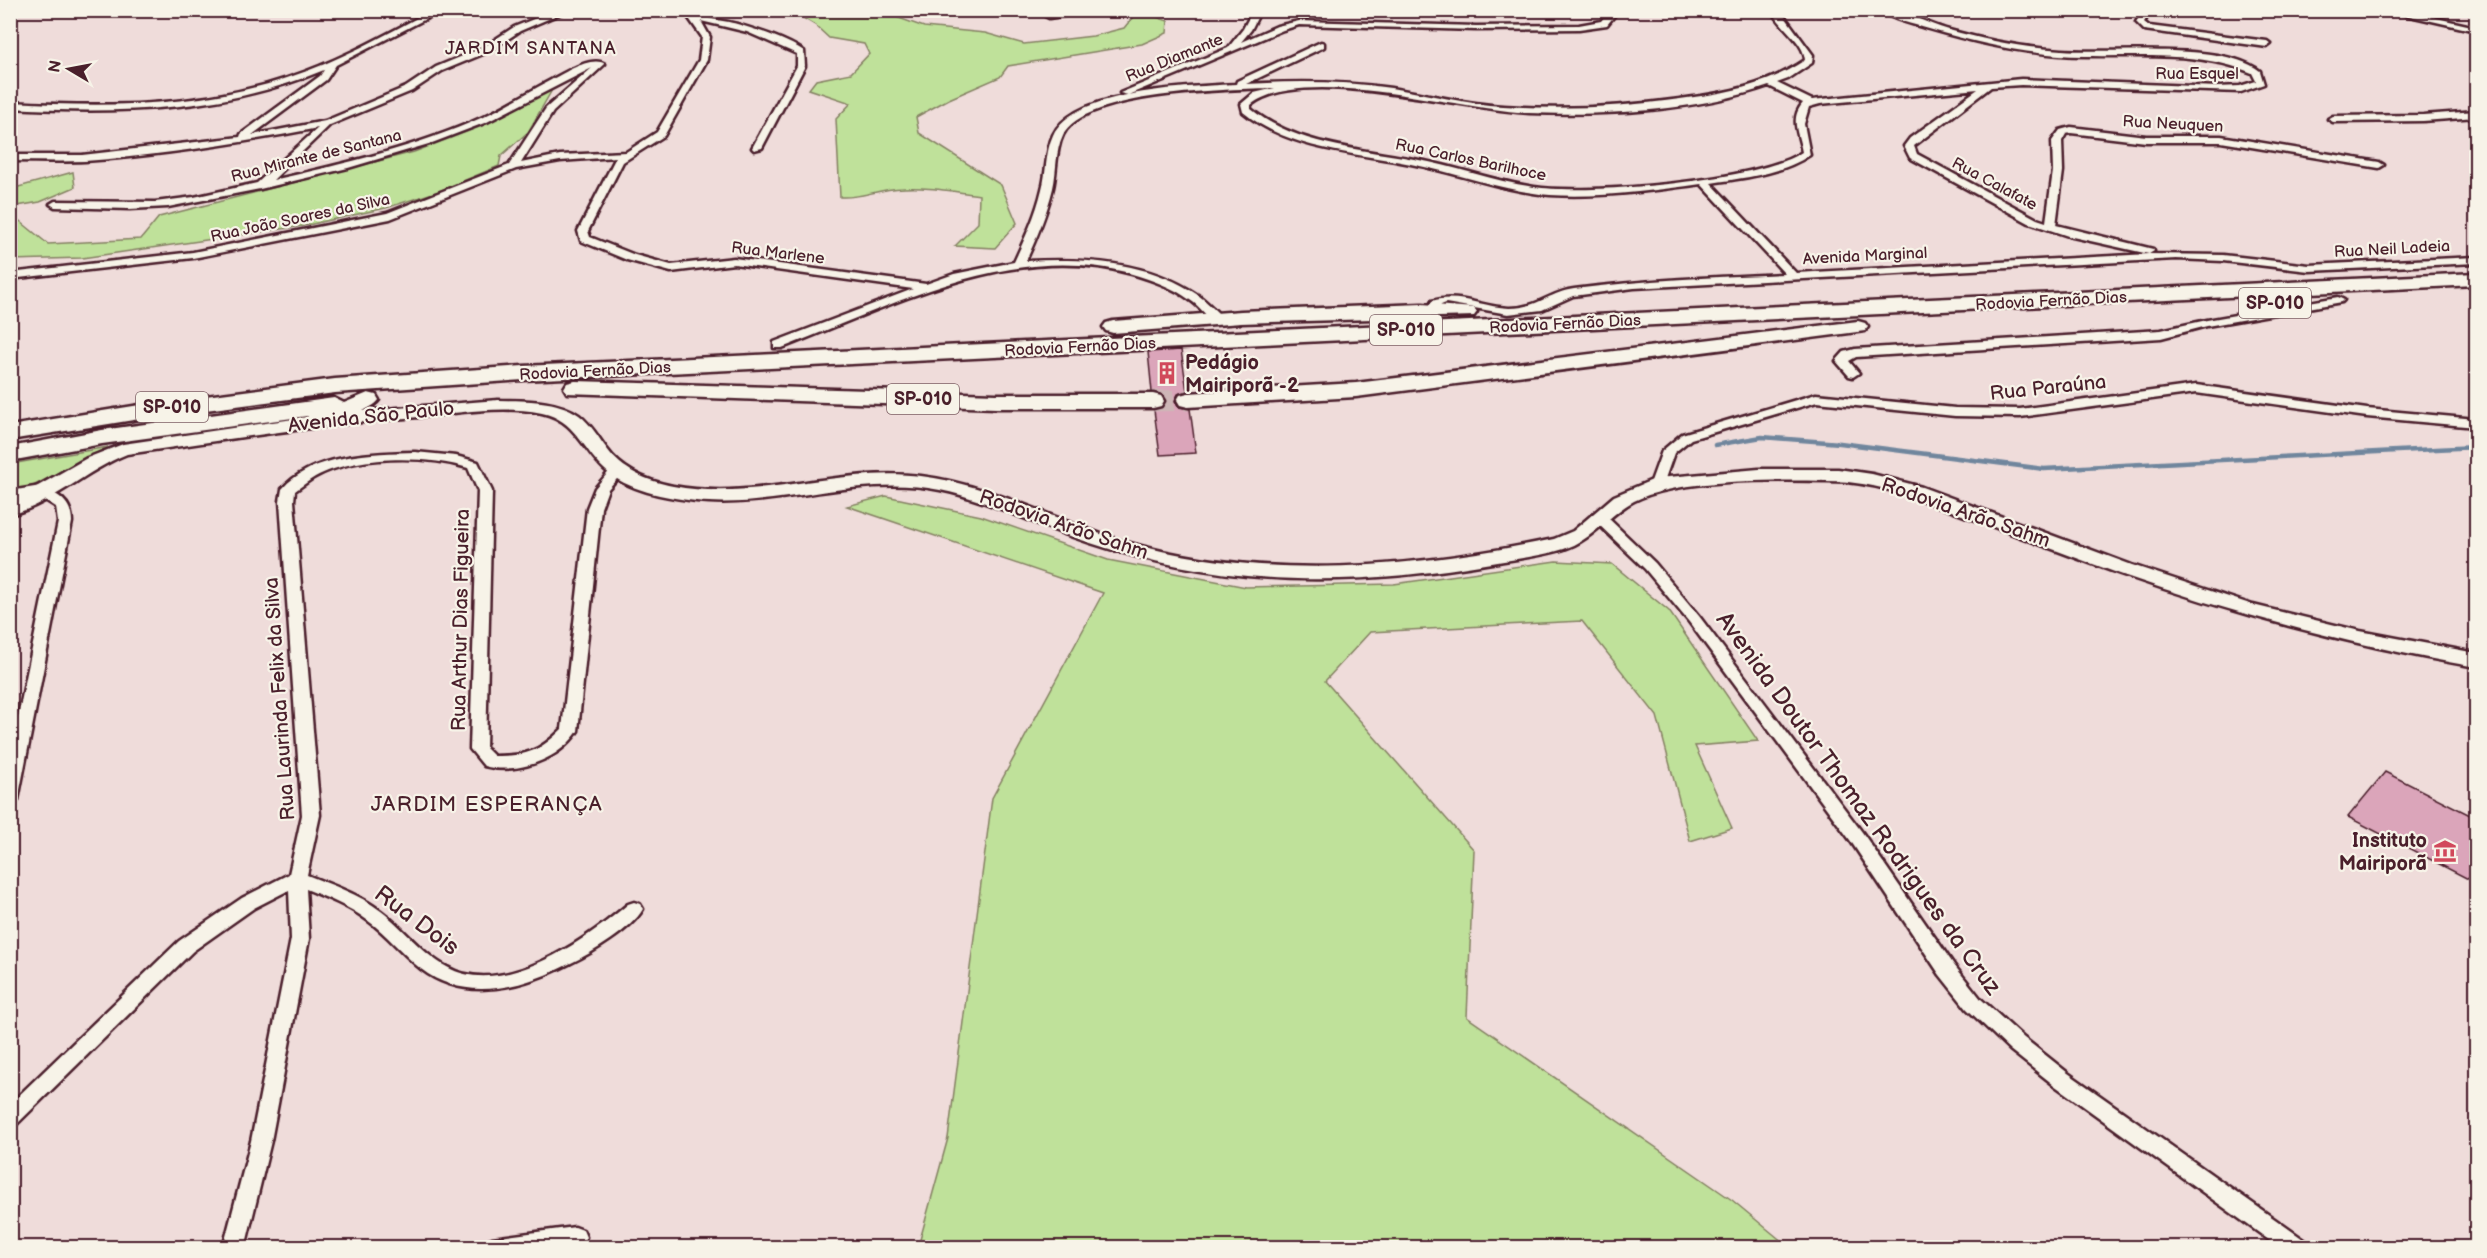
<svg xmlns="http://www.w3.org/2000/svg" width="2487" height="1258" viewBox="0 0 2487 1258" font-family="'Balsamiq Sans',sans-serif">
<rect width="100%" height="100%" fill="#efdcda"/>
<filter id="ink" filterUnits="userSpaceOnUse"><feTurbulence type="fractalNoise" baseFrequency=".0167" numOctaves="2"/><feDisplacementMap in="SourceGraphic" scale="12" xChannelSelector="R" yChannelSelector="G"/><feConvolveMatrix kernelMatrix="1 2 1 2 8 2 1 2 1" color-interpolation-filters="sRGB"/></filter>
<g filter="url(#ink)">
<!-- green -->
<path fill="#bfe19a" stroke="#848062" stroke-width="1.5" d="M779,11h116l1,6 28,10 61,6 39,11 69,-8 31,-8 9,-11 12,-4 23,8 -1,12 -25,11 -134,22 -8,11 -51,22 -33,18 3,16 82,52 16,38 -22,25 -40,-2 23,-23 1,-28c-31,-5 -66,-11 -98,-4 -15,3 -25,7 -41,6l-4,-78 15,-16 -42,-14 7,-9 35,-7 18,-19 -5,-10 -35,-6 -14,-13 -20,-12z
M581,73l-29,17 -24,42 -27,24 -2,10 -60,25 -53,17 -83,18 -221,32 -71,2 -1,-47 38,31 93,-5 18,-22 255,-65 68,-26 74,-42z
M73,172l2,15 -35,15 -29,5v-18z
M108,447l-75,39 -22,7v-29z
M886,496l95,20 127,44 138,27 148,-3 162,-23 56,3 57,47 89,130 -63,5 37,82 -42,13 -33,-125 -75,-95 -212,11 -45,49 149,169 -7,167 265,183 57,47h-871l30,-109 44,-340 111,-205 -256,-87z"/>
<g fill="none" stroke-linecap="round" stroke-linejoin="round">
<!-- stream -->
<path stroke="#6f869d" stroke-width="4.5" d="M1715,445l47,-8 78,6 204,26 432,-22"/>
</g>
<!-- building -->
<path fill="#dba5ba" stroke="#4a1f2b" stroke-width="1.5" d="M1181,350l6,41 -9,3 -3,7 4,6 11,2 6,44 -36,2 -6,-45 9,-3 3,-7 -4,-6 -10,-2 -4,-40z
M2385,772l91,46v65l-128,-66z"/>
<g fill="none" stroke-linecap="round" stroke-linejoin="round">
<!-- highway-tunnel -->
<path stroke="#ceb6b7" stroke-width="21" stroke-dasharray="21 10" stroke-linecap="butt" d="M1153,401l35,-1"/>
<!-- street casing -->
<g stroke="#4a1f2b" stroke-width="5">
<path id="street" d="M432,10h11l-107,55 -10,15 -74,55 73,-14 81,-34 30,-20 46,-19 32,-21 42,-17h13l-49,21 -32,21 -46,19 -30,20 -82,34 -57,55c70,-16 144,-33 210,-63 23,-11 45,-25 68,-37 13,-7 41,-25 54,-16l-52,48 -32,51 39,-8 66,-3 31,-20 42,-72 3,-23 -19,-27h9c10,10 32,10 45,14 23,7 47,14 67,27l1,15 -43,82 -8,2 -2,-2 45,-82v-12l-50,-22 -46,-11 9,16 -3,23 -43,76 -41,26 -35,69 2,6 45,18 36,10 63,-7 192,26 28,-10 60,-12c11,-24 22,-47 28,-73 5,-17 3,-37 11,-54 21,-46 138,-48 183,-51l1,-3 84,-39 3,1v4l-78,37c48,-3 97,-3 145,4 37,6 75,16 112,18 59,4 119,1 177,-7 46,-6 86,-13 125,-39 -1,-19 -25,-32 -33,-50h8l33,45 -1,8 -24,16 -11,4 35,17 209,-21 197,8 22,-1 16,-5 -4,-8c-53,-22 -110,-16 -166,-17 -53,0 -106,-12 -157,-27 -16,-5 -36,-9 -51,-19 24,0 48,13 71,20 36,10 75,18 113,20 48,4 161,-9 198,21l4,13 -23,8 -220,-7 -30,2 -77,59 3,8 120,65 9,3 7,-51 -1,-30 8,-11 11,-3 75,9h75l158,26 5,3 -5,3 -158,-26h-75l-75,-9 -5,1 -4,7 1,30 -7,54 97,24 1,2 -5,3 74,1 86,10 167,-8v6l-167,8 -86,-10 -47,-2 -542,29 -61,8 -31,14 -34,4 -62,-11 -5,2 -4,7 -4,1 -6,-3 5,-9c26,-8 50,6 77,7 29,0 41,-16 65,-19 70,-9 140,-12 211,-15l-84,-90c-49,7 -102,14 -151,11 -41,-3 -81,-18 -121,-27 -61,-15 -135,-14 -186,-56l-2,-8 13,-11 21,-5c-45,1 -192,4 -212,47 -8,16 -6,36 -10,53 -6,25 -16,49 -27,73 58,-3 122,0 172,34 8,6 16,14 24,22l2,2 -6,3c-11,-3 -18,-16 -28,-22 -17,-13 -38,-20 -58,-26 -119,-34 -241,32 -350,74h-8v-6l139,-53 -179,-25 -63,8 -44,-12 -46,-19 -3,-10 38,-74 -56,4 -44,8 -126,50 -197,39 -183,21v-6l183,-21 194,-39 122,-48 37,-57 46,-40 -105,54 -55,21 -84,25 -88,21 -92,18 -38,2 -75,-2 -5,-3 5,-3 100,1 39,-5 63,-14 61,-55c-77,15 -155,27 -233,33 -25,1 -50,0 -75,0v-6h72l158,-18 1,-3 79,-58 4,-6c-100,42 -207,44 -314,38v-6c93,5 187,6 277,-24 50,-16 98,-43 145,-68zM1769,86l34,17c-14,16 -4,31 -1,49 -43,29 -215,43 -268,35 -41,-6 -79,-21 -120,-28 -54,-10 -119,-14 -163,-50v-4c50,-41 211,5 278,8 75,3 168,-2 240,-27zM1978,89l-68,49 -6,8 6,12 119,65 39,13 81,18 -353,19 -85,-90c33,-5 71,-9 99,-28l-6,-31 5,-17 11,-3z
M1074,10h28l-53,8 -4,-2z
M1253,10h8l-10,20 -10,12 36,-16 22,-5 177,5 103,-1 22,-4 9,-11h9l-12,15 -28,4 -103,1 -177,-5 -16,5 -155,65 -8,-2 108,-45 15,-19z
M2144,10h8l-8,12 5,4 118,15 4,3 -4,3 -123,-17 -8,-8z
M2383,10h18l75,17v4z
M2476,111v6l-53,4 -90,1 -5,-3 5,-3 90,-1z
M2338,297l6,3 -2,2 -135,24 -46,12 -305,19 -7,4 10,12 -6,4 -4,-1 -13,-15 8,-9 11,-3 306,-19 46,-10z
M2196,385l171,24 109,10v8l-109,-10 -171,-24 -176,24 -65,-1 -138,-14 -126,37 -17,14 -12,34 -5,1 -7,-4 12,-33 20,-17 134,-40 139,14 65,1z
M415,452l41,4 22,6 14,29 -6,257 8,8c32,0 45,-4 68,-27l25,-221 8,-20 17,-20h10l2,3 -16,18 -7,19 -23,223c-19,29 -61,44 -94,35l-14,-17 8,-258 -10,-23c-43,-13 -113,-13 -153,9 -7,4 -13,9 -20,14l-1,10 26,314 -13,60c25,10 52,19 74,36 23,17 40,42 66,56 56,32 139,-27 181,-63l6,-2 6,2 3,5c-11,20 -51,44 -72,54 -46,24 -105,41 -150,6 -19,-15 -34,-35 -54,-49 -18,-14 -40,-22 -61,-31l3,50 -38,202 -26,107h-22l28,-107 40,-202 -2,-49 -35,18 -61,43 -176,173 -7,2v-22l169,-163 63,-43 47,-24 13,-59 -22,-314 2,-12c30,-35 91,-36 133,-37z
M41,489c18,4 31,14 31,33l-54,278 -2,4 -6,2v-50l48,-234 -2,-15 -22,-14z
M1600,514l5,1 50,48 44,53 163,216 92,133 27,34 43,39 44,35 238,168 3,7h-29l-226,-163 -44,-35 -43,-41 -27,-34 -90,-135 -161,-218 -44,-53 -50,-48 -2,-3 2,-3z
M575,1227l8,3 3,7 -3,7 -8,3 -94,1 3,-7 8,-3z"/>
</g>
<!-- secondary casing -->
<g stroke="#4a1f2b" stroke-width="5">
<path id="secondary" d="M498,400c26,1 58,-1 81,15 12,9 19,22 28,34 15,21 40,32 66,37 83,16 165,-20 248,-10 72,9 137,46 205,66 141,40 287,26 428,-3l19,-8 41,-35 43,-18 102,-9h79l34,5 50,13 210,78 121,40 107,26 116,22v14c-121,-21 -239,-52 -356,-93 -50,-18 -100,-37 -150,-56 -46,-17 -92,-37 -142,-37 -52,-1 -148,-3 -194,20 -25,13 -41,39 -70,48 -23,7 -48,10 -72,14 -81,14 -163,21 -245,13 -61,-6 -122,-20 -180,-41 -42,-15 -83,-36 -127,-45 -82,-17 -163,20 -244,11 -31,-4 -69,-10 -92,-32 -22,-21 -29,-49 -62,-56 -40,-8 -83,0 -123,4 -98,7 -195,23 -292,37 -41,16 -74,50 -117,61v-13l77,-44 36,-14 212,-31z"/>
</g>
<!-- highway casing -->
<g stroke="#4a1f2b" stroke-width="5">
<path id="highway" d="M2476,273v12l-1953,95 -188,13 -183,24 -142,23v-14l142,-23 183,-24 188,-13z
M1422,304l52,4 3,4 -3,4 -233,7 -128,10 -7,-2 -3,-4 3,-4 7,-2 128,-10z
M1858,321l7,2 3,4 -3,4 -509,66 -168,10 -8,-2 -3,-5 3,-5 8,-2 168,-10z
M575,381l421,13h157l8,2 3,5 -3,5 -8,2h-157l-429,-15 -3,-5 3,-5z
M368,393l8,2 3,5c-9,13 -61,28 -72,16l-205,28 -92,17v-14l92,-17 232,-32 10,5z
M41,486l9,2 3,5 -3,5 -40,7v-14z"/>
</g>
<!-- street -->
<use href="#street" fill="#f7f3e8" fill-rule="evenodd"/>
<!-- secondary -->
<use href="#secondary" fill="#f7f3e8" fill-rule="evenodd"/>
<!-- highway -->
<use href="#highway" fill="#f7f3e8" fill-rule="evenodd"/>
</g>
</g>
<!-- icons -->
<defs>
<g id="building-bare" transform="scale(1.8)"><path d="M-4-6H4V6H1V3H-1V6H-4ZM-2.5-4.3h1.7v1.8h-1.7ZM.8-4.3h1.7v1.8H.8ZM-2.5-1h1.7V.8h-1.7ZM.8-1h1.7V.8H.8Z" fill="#d1495b" stroke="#f7f3e8" stroke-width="2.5" paint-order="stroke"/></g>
<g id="museum-bare" transform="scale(1.8)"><path d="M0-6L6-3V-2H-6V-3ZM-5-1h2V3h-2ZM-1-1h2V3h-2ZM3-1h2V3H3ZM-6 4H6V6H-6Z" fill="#d1495b" stroke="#f7f3e8" stroke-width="2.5" paint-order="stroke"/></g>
</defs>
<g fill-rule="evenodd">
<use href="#building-bare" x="1167" y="373"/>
<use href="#museum-bare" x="2445" y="851"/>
</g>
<g text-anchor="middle" stroke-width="4.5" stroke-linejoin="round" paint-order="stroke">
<!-- far-street labels -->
<g font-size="16" fill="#4a1f2b" stroke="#f7f3e8">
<text transform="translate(1174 57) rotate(-22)" y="6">Rua Diamante</text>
<text x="2197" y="79">Rua Esquel</text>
<text transform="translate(2173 123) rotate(3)" y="6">Rua Neuquen</text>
<text transform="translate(316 155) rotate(-14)" y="6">Rua Mirante de Santana</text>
<text transform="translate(1471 159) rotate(12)" y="6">Rua Carlos Barilhoce</text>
<text transform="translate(1995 183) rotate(28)" y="6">Rua Calafate</text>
<text transform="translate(300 217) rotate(-12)" y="6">Rua João Soares da Silva</text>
<text transform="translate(2392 248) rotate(-3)" y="6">Rua Neil Ladeia</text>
<text transform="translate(778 252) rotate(7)" y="6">Rua Marlene</text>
<text transform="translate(1865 255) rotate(-3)" y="6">Avenida Marginal</text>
<text transform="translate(2051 300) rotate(-3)" y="6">Rodovia Fernão Dias</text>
<text transform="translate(1565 323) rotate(-3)" y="6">Rodovia Fernão Dias</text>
<text transform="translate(1080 346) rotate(-3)" y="6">Rodovia Fernão Dias</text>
<text transform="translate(595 370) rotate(-3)" y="6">Rodovia Fernão Dias</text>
</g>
<!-- far-neighbourhood labels -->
<g font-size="18" letter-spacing="1.5" fill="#4a1f2b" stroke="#f7f3e8">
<text x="531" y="54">JARDIM SANTANA</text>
</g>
<!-- shield labels -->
<g fill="#f7f3e8" stroke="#7e5f64" stroke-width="1.5">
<rect x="2239" y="288" width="72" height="30" rx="4.5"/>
<rect x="1370" y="315" width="72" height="30" rx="4.5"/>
<rect x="887" y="384" width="72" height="30" rx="4.5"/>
<rect x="136" y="392" width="72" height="30" rx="4.5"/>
</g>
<g font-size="18" font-weight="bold" fill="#4a1f2b">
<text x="2275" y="309">SP-010</text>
<text x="1406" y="336">SP-010</text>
<text x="923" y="405">SP-010</text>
<text x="172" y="413">SP-010</text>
</g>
<!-- poi labels -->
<g font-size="20" font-weight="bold" fill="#4a1f2b" stroke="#f7f3e8" text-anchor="start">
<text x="1185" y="369">Pedágio<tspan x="1185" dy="23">Mairiporã -2</tspan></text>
<text x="2427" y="847" text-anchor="end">Instituto<tspan x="2427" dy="23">Mairiporã</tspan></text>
</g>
<!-- street labels -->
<g font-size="20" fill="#4a1f2b" stroke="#f7f3e8">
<text transform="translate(2048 387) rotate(-6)" y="7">Rua Paraúna</text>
<text transform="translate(371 416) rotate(-6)" y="7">Avenida São Paulo</text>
<text transform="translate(1966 512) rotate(19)" y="7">Rodovia Arão Sahm</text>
<text transform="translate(1064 524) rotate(19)" y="7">Rodovia Arão Sahm</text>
<text transform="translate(460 620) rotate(-89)" y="7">Rua Arthur Dias Figueira</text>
<text transform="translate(279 699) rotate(-94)" y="7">Rua Laurinda Felix da Silva</text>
</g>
<!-- neighbourhood labels -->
<g font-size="21" letter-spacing="1.5" fill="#4a1f2b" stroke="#f7f3e8">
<text x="487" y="811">JARDIM ESPERANÇA</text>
</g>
<!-- near-street labels -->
<g font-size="24" fill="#4a1f2b" stroke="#f7f3e8">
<text transform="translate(1859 803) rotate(54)" y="8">Avenida Doutor Thomaz Rodrigues da Cruz</text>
<text transform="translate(417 920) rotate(37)" y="8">Rua Dois</text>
</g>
</g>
<!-- margin -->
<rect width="2487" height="1258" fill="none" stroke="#f7f3e8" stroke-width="36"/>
<rect x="18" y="18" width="2451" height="1222" fill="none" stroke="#4a1f2b" stroke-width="2" filter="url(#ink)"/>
<!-- north arrow -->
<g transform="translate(69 69) rotate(280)" stroke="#f7f3e8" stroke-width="4.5" paint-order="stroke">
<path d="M0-4.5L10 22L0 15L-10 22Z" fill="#4a1f2b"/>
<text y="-9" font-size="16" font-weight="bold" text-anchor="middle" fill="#4a1f2b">N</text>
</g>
</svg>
